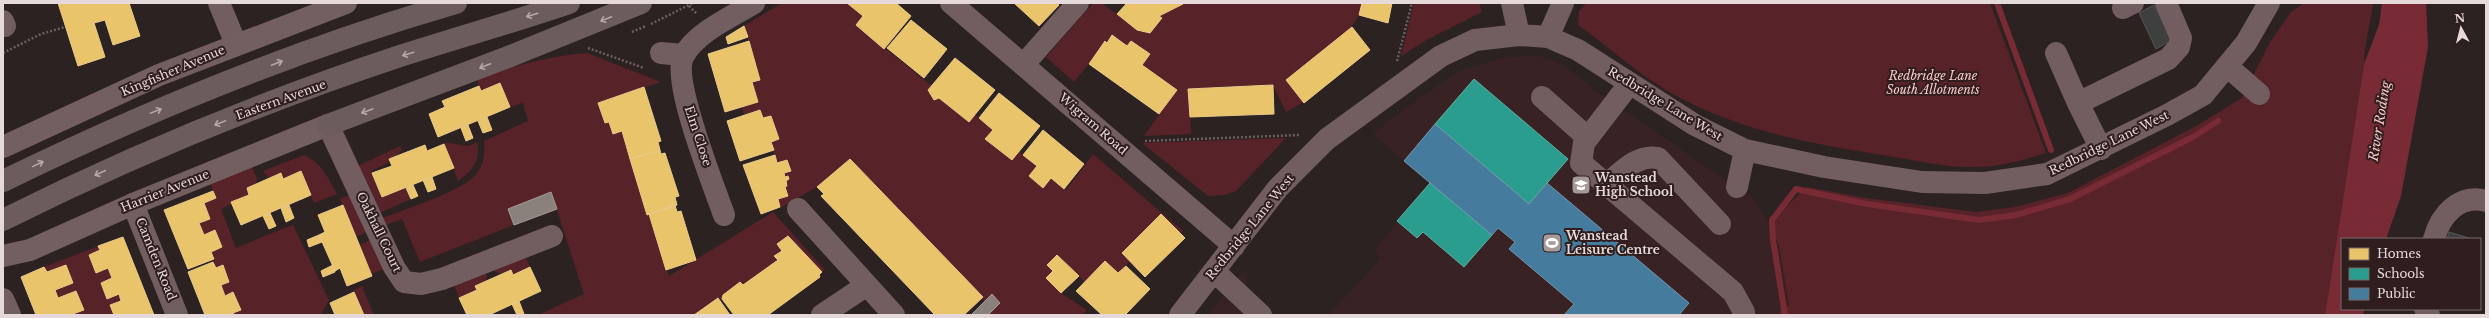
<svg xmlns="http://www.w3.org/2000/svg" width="2489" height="318" viewBox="0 0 2489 318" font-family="'Libre Baskerville',serif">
<rect width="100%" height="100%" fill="#2c2222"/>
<!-- built -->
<path fill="#382223" d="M1537,55l25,9 42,33 148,101 17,25 10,23 12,69h-462l51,-56 -5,-9 55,-67 -57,-49 23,-19 63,-44 42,-13z
M1245,269l1,17 22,29h-60z"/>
<!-- green -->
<path fill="#572228" d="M782,3h65l16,13 -7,9 76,61 -4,4 6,10 5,-2 29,24 7,-7 18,15 -8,9 27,21 7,-9 47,39 27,-36 90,77 -3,2 -19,-19 -39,39 8,8 -12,12 -13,-12 -20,21 -28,-27 -4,16 -7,7 15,15 26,17 -5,5h-94l12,-12 -8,-9 -8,7 -134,-142 -33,28 -37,21 -2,-9 9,-13 -1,-5 3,-2 -5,-6 7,-3 -4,-10 -10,3 -6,-21 8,-3 -8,-23 -8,2 -3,-8 -16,5 -2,-8 16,-5 -6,-20 8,-3 -16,-53z
M1093,3h9l35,27 13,3 12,-14 -3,-3 23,-13h180l-3,12 -54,86 -19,11 -13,-27 -84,4 2,45 -47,2 33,-46 -35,-25 8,-11 -19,-13 -4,5 -15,-11 -38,47 -28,-25z
M1414,3h65l3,9 -54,27 -27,17z
M1587,3h403l56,150c-24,8 -46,14 -71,14 -29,1 -60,-7 -87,-11 -78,-13 -147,-24 -217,-63 -33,-19 -62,-46 -93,-68l1,-14z
M2304,3h69c-2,21 -9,40 -9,61l-39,251h-549l13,-10 -10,-59 -10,-23 38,-36 59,11 110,14 39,-5 53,-14 128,-67 46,-28 28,-56 21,-30z
M587,53l74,29 -63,21 6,20 5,-1 4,12 9,-3 47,145 104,-64 52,58 -3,2 -34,-36 -11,8 5,7 -8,4 4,5 -35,25 -3,-3 -17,13 -1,4 -4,-1 -24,17h-156l46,-21 -33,-102 -43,17 6,16 -94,37 -18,-43 -19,7 -3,-7c22,-9 85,-28 97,-46 7,-9 8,-21 7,-32l44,-20 -5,-18 -13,4 -10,-23 -19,7 -4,-11c35,-14 71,-24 110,-27z
M1286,138l-50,53 -12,4 -16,1 -66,-53z
M444,142l24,4 9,-4c4,19 -4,29 -19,39z
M400,146l2,4c-13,13 -14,13 -31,21l11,26 24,-9 5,11 -34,15 -19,-48z
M304,155c18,8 24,23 33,39l-23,9 -13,-32c-12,5 -30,15 -38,0z
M252,167l5,12 -1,5 -9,4 2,7 -28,14 15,39 56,-23 2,2 35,73 -8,15h-87l-1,-2 8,-3 -7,-17 -9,3 -4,-11 8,-3 -6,-17 -7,3 -5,-16 11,-5 -7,-17 -11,5 -5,-12 11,-4 -6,-16 12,-6 -6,-14z
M351,194l16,38 -11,5 -16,-38z
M372,239l12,30 -13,5 -12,-29z
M98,246l2,4 -11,5 7,18 12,-5 4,10 -11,5 6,15 12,-4 2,7 -11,4 4,10h-44l13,-5 -7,-19 -18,7 -3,-8 18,-7 -7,-18 -19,7 -3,-5z
M524,253l6,14 -17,8 -2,-5 -10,4 -6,-2 -3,-6z
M485,269l2,7 -2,5 -10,5 2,4 -18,8 -6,-16z
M362,286l12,29h-10l-10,-23v-2z"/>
<!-- water -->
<path fill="#782b35" d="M2382,3h44l2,44 -27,149 -15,43h-44v70h22l-1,6h-38l39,-251 15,-39z"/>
<!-- homes -->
<path fill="#e9c46a" stroke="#e8ca8b" d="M58,3h71l11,33 -27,9 -8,-25 -11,3 11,34 -27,9z
M847,3h49l15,13 -27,33 -28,-24 7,-9z
M1014,3h42l3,2 -20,21z
M1127,3h55l1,1 -24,12 3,2 -12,15 -13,-3 -20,-16z
M1362,3h30l-4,20 -29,-8z
M911,20l36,29 -23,29 -37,-30z
M744,26l4,11 -20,7 -2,-7z
M1352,27l18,23 -66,53 -18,-23z
M1112,35l15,11 4,-5 19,13 -8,11 35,25 -18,24 -70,-50 16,-23 2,2z
M749,41l11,39 -8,2 6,20 -33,10 -17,-58z
M955,58l40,32 -26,32 -30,-24 -5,2 -6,-10z
M500,83l10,24 -72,30 -9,-23 16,-7 -3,-6 37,-15 2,5z
M1273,85l1,29 -84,3 -2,-28z
M644,87l17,54 -3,1 2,8 -30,9 -8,-28 -9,3 -4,-12 -4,1 -7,-20z
M999,93l41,33 -28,34 -27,-21 8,-9 -14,-12z
M760,110l3,8 8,-2 8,23 -8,3 3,8 -34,11 -13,-40z
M487,117l5,13 -9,3 -5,-12z
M468,125l5,13 -7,3 -5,-13z
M1043,130l41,34 -20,25 -13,-11 -8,10 -14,-12 8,-10 -14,-11z
M444,144l10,24 -72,29 -10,-24 20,-7 -3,-7 36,-14 2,6z
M660,150l1,4 4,-1 14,43 -4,1 2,8 -30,10 -17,-56z
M775,155l2,8 10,-3 4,11 -7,2 1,4 3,-1 1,3 -3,2 1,5 -2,1 3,9 -10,3 2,8 -19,7 -18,-49z
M850,159l133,138 -19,18h-29l-114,-119 3,-2 -7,-7z
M301,171l10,24 -70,30 -10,-23 18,-7 -2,-7 34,-15 2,6z
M432,177l4,12 -8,3 -5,-12z
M413,185l5,11 -7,3 -5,-11z
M213,191l3,7 -12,5 6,16 -11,4 5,12 11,-5 7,17 -11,5 3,7 -26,10 -24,-59z
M289,205l5,13 -8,4 -5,-14z
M343,205l29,71 -25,10 -7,-18 -5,3 -16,-36 6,-3 -7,-17z
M675,205l2,7 4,-1 15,49 -30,10 -17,-56z
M270,213l6,13 -7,3 -6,-13z
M1161,214l24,24 -40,39 -23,-24z
M319,235l3,7 -13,5 -2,-7z
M788,236l34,36 -3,3 1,2 -52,38h-34l-12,-16 1,-4 17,-13 3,3 35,-25 -4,-4 8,-5 -5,-7z
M123,237l31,78h-40l-4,-10 11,-4 -2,-7 -12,5 -6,-16 11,-5 -4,-10 -12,5 -7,-18 11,-5 -2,-4z
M1057,255l22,21 -18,17 -15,-15 7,-7 -6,-6z
M1105,261l13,12 8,-7 24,23 -25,26h-23l-26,-24z
M213,262l3,6 7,-3 6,17 -8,3 4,11 8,-4 8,18 -8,3 1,2h-29l-17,-43z
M66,265l7,18 -18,7 3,8 18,-7 8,19 -14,5h-34l-15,-38 23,-10 3,5z
M333,265l2,7 -12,5 -2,-6z
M530,267l11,24 -52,24h-22l-8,-17 18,-8 -2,-4 36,-16 2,5z
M354,292l10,23h-29l-5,-12z
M718,298l12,17h-36z
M519,301l5,13 -7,1 -5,-11z"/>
<!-- schools -->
<path fill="#2a9d8f" stroke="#62afa5" d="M1474,79l94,80 -39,45 -94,-80z
M1430,183l62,52 -28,32 -41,-35 -6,6 -20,-17z"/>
<!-- public -->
<path fill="#457b9d" stroke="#7597af" d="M1435,124l94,80 18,-21 142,120 -10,12h-115l10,-11 -65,-55 6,-7 -17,-14 -6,7 -88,-74z"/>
<!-- industry -->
<path fill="#8a817c" stroke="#a69b98" d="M551,192l6,17 -43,16 -6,-16z
M992,294l8,9 -12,12h-17z"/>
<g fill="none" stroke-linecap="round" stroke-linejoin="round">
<!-- stream -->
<path stroke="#782b35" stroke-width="6" d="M1997,3l54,147
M1785,315l-12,-75 -1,-20 24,-31 71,15 112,16 37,-5 54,-16 123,-62 25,-16"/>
</g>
<!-- building -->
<path fill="#3f3f3f" stroke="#545555" d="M2154,5l18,35 -16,9 -17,-36z
M2449,232l23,7h-25z"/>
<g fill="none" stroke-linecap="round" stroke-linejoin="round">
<!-- path -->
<path stroke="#6c5e5e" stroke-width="2.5" stroke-dasharray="2 2" stroke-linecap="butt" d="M689,6l7,7
M651,24l42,-21
M632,32l14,-6
M588,48l56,20
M3,53l38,-19 24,-7
M1397,61l15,-58
M1145,141l155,-6"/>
<!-- minor -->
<path stroke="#725e60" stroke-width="22" d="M219,3l17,41
M951,3l283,243
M1512,3l7,32
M2123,8l10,-5
M3,21l2,5
M1548,37l15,-34
M661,53l22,2
M2056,53l22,50
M1024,64l54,-61
M2228,67l31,27
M1630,83l-46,60 -3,20 132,112 20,17 11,20v3
M1542,97l46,41
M328,125l66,142 10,15 17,2 21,-5 110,-43
M2101,149l-23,-46 90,-44 11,-12 2,-9 -15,-35
M1607,184c15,-12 30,-30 51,-26l62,66
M1737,187l8,-37
M133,204l44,111
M798,209l96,106
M724,215c-10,-29 -54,-137 -40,-160 14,-24 48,-38 70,-52
M2434,239c6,-23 25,-46 52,-38
M1214,271l47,44
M3,299l7,16
M2425,309l4,6
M822,315l45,-30
M1180,315l98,-127 49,-49 114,-83 34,-16 44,-5 29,2 30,13 117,75 50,25 79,17 98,15 63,1 62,-9 120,-59 36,-20 43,-52 23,-40"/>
<!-- major -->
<path stroke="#735e60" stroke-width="22" d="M3,147l156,-72 187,-72
M3,256l27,-6 103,-46 195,-79"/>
<!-- highway -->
<path stroke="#6c5c5d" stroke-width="22" d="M328,125l180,-68 133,-54
M3,181c146,-71 297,-133 453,-178
M3,220c128,-64 261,-119 397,-164 56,-18 113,-34 169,-53"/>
</g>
<!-- one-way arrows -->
<defs><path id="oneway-shaft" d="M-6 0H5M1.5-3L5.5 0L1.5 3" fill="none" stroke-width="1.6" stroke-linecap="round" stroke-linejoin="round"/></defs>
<g stroke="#b5a7a7">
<use href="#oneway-shaft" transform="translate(532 15) rotate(162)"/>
<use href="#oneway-shaft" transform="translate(606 19) rotate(158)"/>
<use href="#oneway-shaft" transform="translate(408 54) rotate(163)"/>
<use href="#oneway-shaft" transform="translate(277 63) rotate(-21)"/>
<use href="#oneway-shaft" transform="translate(485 66) rotate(159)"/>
<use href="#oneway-shaft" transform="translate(156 111) rotate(-22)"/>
<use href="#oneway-shaft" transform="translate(367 111) rotate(160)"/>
<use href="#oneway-shaft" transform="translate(220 123) rotate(158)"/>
<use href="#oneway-shaft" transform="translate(38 164) rotate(-26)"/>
<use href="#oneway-shaft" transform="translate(100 173) rotate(155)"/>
</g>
<!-- icons -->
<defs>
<g id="school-square" transform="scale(1)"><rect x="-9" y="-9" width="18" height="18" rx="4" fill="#a59999" stroke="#301e1f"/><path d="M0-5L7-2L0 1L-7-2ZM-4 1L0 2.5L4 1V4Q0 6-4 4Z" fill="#fff"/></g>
<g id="stadium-square" transform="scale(1)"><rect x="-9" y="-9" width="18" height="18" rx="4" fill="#a59999" stroke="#301e1f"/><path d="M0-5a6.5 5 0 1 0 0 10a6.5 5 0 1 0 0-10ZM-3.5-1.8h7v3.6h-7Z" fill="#fff"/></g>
</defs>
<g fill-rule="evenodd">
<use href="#school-square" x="1581" y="185"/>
<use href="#stadium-square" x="1552" y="243"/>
</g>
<g text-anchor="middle" stroke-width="4" stroke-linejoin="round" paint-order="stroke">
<!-- street labels -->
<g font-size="12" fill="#e6d9d9" stroke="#301e1f">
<text transform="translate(173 71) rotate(-23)" y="4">Kingfisher Avenue</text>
<text transform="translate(281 100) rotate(-20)" y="4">Eastern Avenue</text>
<text transform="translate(1665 104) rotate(31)" y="4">Redbridge Lane West</text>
<text transform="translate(1093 124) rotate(41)" y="4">Wigram Road</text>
<text transform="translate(698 136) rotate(72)" y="4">Elm Close</text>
<text transform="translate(2109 143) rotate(-26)" y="4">Redbridge Lane West</text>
<text transform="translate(165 191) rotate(-22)" y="4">Harrier Avenue</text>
<text transform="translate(1250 227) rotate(-51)" y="4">Redbridge Lane West</text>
<text transform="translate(379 232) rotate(64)" y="4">Oakhall Court</text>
<text transform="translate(156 259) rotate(68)" y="4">Camden Road</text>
</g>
<!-- park labels -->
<g font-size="12" font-style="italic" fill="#fbc8ca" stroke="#301e1f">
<text x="1933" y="80">Redbridge Lane<tspan x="1933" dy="14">South Allotments</tspan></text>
</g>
<!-- poi labels -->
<g font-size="12" font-weight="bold" fill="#e6d9d9" stroke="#301e1f" text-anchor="start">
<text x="1595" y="182">Wanstead<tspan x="1595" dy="14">High School</tspan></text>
<text x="1566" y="240">Wanstead<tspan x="1566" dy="14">Leisure Centre</tspan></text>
</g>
<!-- water labels -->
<g font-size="13" font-style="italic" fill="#fac7c9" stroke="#301e1f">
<text transform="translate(2379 121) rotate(-81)" y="5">River Roding</text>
</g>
</g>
<!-- border -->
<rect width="2489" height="318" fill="none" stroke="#e6d9d9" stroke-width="8"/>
<!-- legend -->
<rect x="2341" y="238" width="140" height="72" fill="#301e1f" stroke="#796969"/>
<rect x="2349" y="248" width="20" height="12" fill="#e9c46a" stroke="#796969"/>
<text x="2377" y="258" font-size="12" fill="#e6d9d9">Homes</text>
<rect x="2349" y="268" width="20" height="12" fill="#2a9d8f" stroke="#796969"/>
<text x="2377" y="278" font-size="12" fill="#e6d9d9">Schools</text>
<rect x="2349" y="288" width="20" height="12" fill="#457b9d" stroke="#796969"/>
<text x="2377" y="298" font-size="12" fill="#e6d9d9">Public</text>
<!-- north arrow -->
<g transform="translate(2461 28) rotate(353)" stroke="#301e1f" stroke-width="3" paint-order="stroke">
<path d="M0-3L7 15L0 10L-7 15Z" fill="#e6d9d9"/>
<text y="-6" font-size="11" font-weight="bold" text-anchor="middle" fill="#e6d9d9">N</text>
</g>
</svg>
